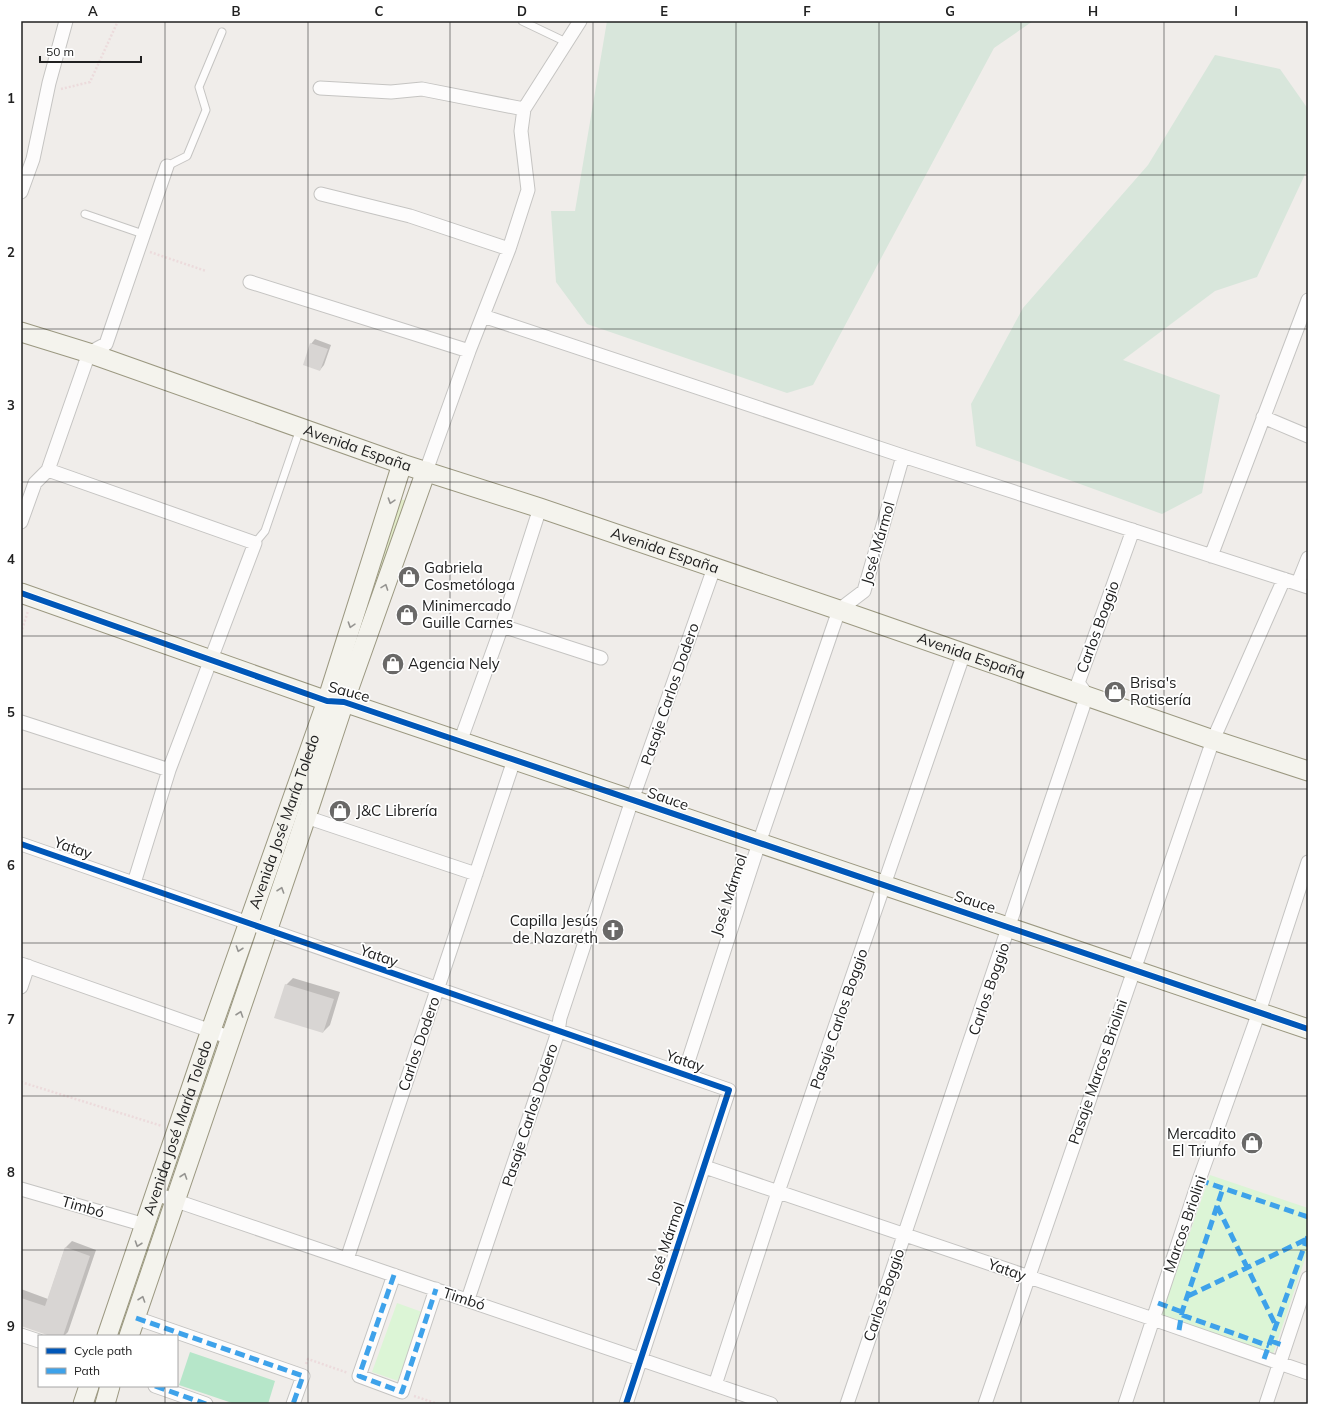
<svg xmlns="http://www.w3.org/2000/svg" width="1329" height="1425" viewBox="0 0 1329 1425" font-family="Mulish,sans-serif">
<rect width="100%" height="100%" fill="#f0edea"/>
<!-- grass -->
<path fill="#e2ecc9" d="M400,499l8,2 -63,188 -7,-3z
M213,1050l5,3 -39,118 -6,-3z
M158,1215l5,2 -41,119h-6z"/>
<!-- wetland -->
<path fill="#d8e6db" d="M607,21h426l-39,27 -181,337 -26,8 -200,-69 -31,-42 -5,-71h24z
M1215,55l65,14 28,40v59l-51,109 -42,14 -92,69 97,35 -18,98 -40,21 -186,-68 -5,-42 52,-96 125,-143z"/>
<!-- park -->
<path fill="#dcf5d6" d="M1210,1175l98,33v42l-36,107 -111,-42z
M397,1303l25,9 -24,69 -26,-9z"/>
<!-- pitch -->
<path fill="#b6e6c9" d="M190,1352l85,29 -7,23h-33l-56,-19z"/>
<!-- shadow -->
<path fill="#0003" d="M315,339l16,6 -7,20 -4,5 -9,-26z
M293,978l47,14 -10,33 -7,7 -37,-47z
M72,1241l24,9 -28,82 -4,4h-11l-32,-11v-36l27,10 17,-51z"/>
<!-- building -->
<path fill="#d8d5d3" d="M310,343l18,6 -8,22 -17,-6z
M285,984l49,15 -11,34 -49,-15z
M65,1247l25,9 -27,80h-13l-29,-10v-28l24,8z"/>
<g fill="none" stroke-linecap="round" stroke-linejoin="round">
<!-- lane casing -->
<g stroke="#c5c4c2" stroke-width="9">
<path id="lane" d="M522,21l44,21
M167,166l20,-10 19,-46 -7,-23 23,-55
M85,214l58,20
M255,543l10,-12 35,-102"/>
</g>
<!-- street casing -->
<g stroke="#c5c4c2" stroke-width="15">
<path id="street" d="M320,88l71,4 31,-3 102,20
M21,192l12,-33 16,-76 17,-62
M321,194l89,22 99,33
M250,282l219,69
M483,316l420,140 405,131
M1263,417l45,19
M48,470l207,73 -86,227 -35,113
M426,471l43,-120 40,-102 19,-59 -7,-59 3,-22 56,-88
M21,522l14,-39 13,-13 41,-117 17,-9 61,-178
M1211,556l97,-256
M1298,583l10,-25
M502,626l99,32
M21,722l148,48
M460,742l42,-116 38,-118
M306,817l170,57
M21,844l708,246 -103,314
M21,964l210,74
M21,987l7,-21
M684,1074l75,-231 80,-233 25,-19 39,-135
M705,1167l448,152 155,54
M21,1189l124,36
M156,1194l615,210
M347,1259l167,-499
M394,1275l-35,101 43,16 34,-103
M468,1299l90,-267 2,-14 72,-218 82,-232
M136,1318l167,58 -10,28
M21,1335l18,6
M715,1385l63,-193 186,-539
M155,1386l51,18
M847,1404l240,-709 -9,-12 55,-153
M985,1404l228,-664 71,-161
M1125,1404l74,-224 60,-168 49,-150
M1266,1404l42,-126"/>
</g>
<!-- secondary casing -->
<g stroke="#9b9881" stroke-width="21">
<g id="secondary">
<path id="s1" d="M21,332l68,21 313,111 138,44 299,102 374,130 95,31"/>
<path d="M21,593l306,108 17,1 964,327"/>
<path id="s2" d="M107,1336l104,-306 116,-329 75,-237"/>
<path d="M129,1336l177,-519 38,-115 82,-231"/>
<path d="M83,1404l6,-18"/>
<path d="M105,1404l5,-18"/>
</g>
</g>
<!-- path -->
<path stroke="#ecdbdc" stroke-width="2.5" stroke-dasharray="2 2" stroke-linecap="butt" d="M61,89l29,-7 28,-61
M150,252l56,19
M21,633l7,-22
M21,1082l141,44
M306,1364l2,-5 40,14
M414,1396l24,8"/>
<!-- lane -->
<use href="#lane" stroke="#fdfcfc" stroke-width="7"/>
<!-- street -->
<use href="#street" stroke="#fdfcfc" stroke-width="13"/>
<!-- secondary -->
<use href="#secondary" stroke="#f4f3ed" stroke-width="19"/>
<!-- quiet -->
<path stroke="#3ea2ea" stroke-width="5" stroke-dasharray="10 5" stroke-linecap="butt" d="M1199,1180l109,37
M1217,1206l59,120
M394,1275l-35,101 43,16 34,-103
M1188,1296l119,-57
M1158,1303l24,9
M1182,1315l87,31
M136,1318l167,58 -10,28
M1179,1330l3,-18 41,-124
M1271,1341l14,5
M1264,1359l44,-123
M155,1386l51,18"/>
<!-- cycleway casing -->
<g stroke="#fff" stroke-width="8">
<path id="cycleway" d="M21,593l306,108 17,1 964,327
M21,844l708,246 -103,314"/>
</g>
<!-- cycleway -->
<use href="#cycleway" stroke="#0057b8" stroke-width="6"/>
</g>
<!-- one-way arrows -->
<defs><path id="oneway-chevron" d="M-2-3.5L2.5 0L-2 3.5" fill="none" stroke-width="1.6" stroke-linecap="round" stroke-linejoin="round"/></defs>
<g stroke="#959491">
<use href="#oneway-chevron" transform="translate(391 501) rotate(108)"/>
<use href="#oneway-chevron" transform="translate(385 587) rotate(-70)"/>
<use href="#oneway-chevron" transform="translate(351 625) rotate(108)"/>
<use href="#oneway-chevron" transform="translate(281 890) rotate(-71)"/>
<use href="#oneway-chevron" transform="translate(239 949) rotate(109)"/>
<use href="#oneway-chevron" transform="translate(240 1014) rotate(-71)"/>
<use href="#oneway-chevron" transform="translate(184 1176) rotate(-71)"/>
<use href="#oneway-chevron" transform="translate(138 1244) rotate(109)"/>
<use href="#oneway-chevron" transform="translate(142 1299) rotate(-71)"/>
</g>
<!-- grid -->
<path fill="none" stroke="#212121" stroke-width="1" stroke-opacity="0.55" d="M165,21v1315M308,21v1383M450,21v1383M593,21v1383M736,21v1383M879,21v1383M1021,21v1383M1164,21v1383M21,175h1287M21,329h1287M21,482h1287M21,636h1287M21,789h1287M21,943h1287M21,1096h1287M21,1250h1287M165,1386v18"/>
<!-- icons -->
<defs>
<g id="shop-disc" transform="scale(1.15)"><circle r="9.5" fill="#696867" stroke="#fff"/><path d="M-5-2.5h2.3a2.7 3.5 0 0 1 5.4 0H5L5.5 6h-11ZM-1.5-2.5h3a1.5 2.3 0 0 0-3 0Z" fill="#fff"/></g>
<g id="church-disc" transform="scale(1.15)"><circle r="9.5" fill="#696867" stroke="#fff"/><path d="M-1.2-6h2.4v3.5h3.3v2.4h-3.3V6h-2.4V-.1h-3.3v-2.4h3.3Z" fill="#fff"/></g>
</defs>
<g fill-rule="evenodd">
<use href="#shop-disc" x="409" y="577"/>
<use href="#shop-disc" x="407" y="615"/>
<use href="#shop-disc" x="393" y="664"/>
<use href="#shop-disc" x="1115" y="692"/>
<use href="#shop-disc" x="340" y="811"/>
<use href="#church-disc" x="613" y="930"/>
<use href="#shop-disc" x="1252" y="1143"/>
</g>
<g text-anchor="middle" stroke-width="3.5" stroke-linejoin="round" paint-order="stroke">
<!-- street labels -->
<g font-size="15" fill="#212121" stroke="#fff">
<text dy="5" stroke="none"><textPath href="#s1" startOffset="356">Avenida España</textPath></text>
<text transform="translate(878 543) rotate(-74)" y="5">José Mármol</text>
<text dy="5" stroke="none"><textPath href="#s1" startOffset="680">Avenida España</textPath></text>
<text transform="translate(1098 627) rotate(-70)" y="5">Carlos Boggio</text>
<text dy="5" stroke="none"><textPath href="#s1" startOffset="1004">Avenida España</textPath></text>
<text transform="translate(349 692) rotate(15)" y="5">Sauce</text>
<text transform="translate(670 694) rotate(-71)" y="5">Pasaje Carlos Dodero</text>
<text transform="translate(668 799) rotate(19)" y="5">Sauce</text>
<text dy="5" stroke="none"><textPath href="#s2" startOffset="544">Avenida José María Toledo</textPath></text>
<text transform="translate(73 848) rotate(19)" y="5">Yatay</text>
<text transform="translate(729 895) rotate(-72)" y="5">José Mármol</text>
<text transform="translate(975 902) rotate(18)" y="5">Sauce</text>
<text transform="translate(379 956) rotate(19)" y="5">Yatay</text>
<text transform="translate(989 989) rotate(-71)" y="5">Carlos Boggio</text>
<text transform="translate(839 1019) rotate(-71)" y="5">Pasaje Carlos Boggio</text>
<text transform="translate(419 1044) rotate(-71)" y="5">Carlos Dodero</text>
<text transform="translate(685 1061) rotate(19)" y="5">Yatay</text>
<text transform="translate(1098 1072) rotate(-71)" y="5">Pasaje Marcos Briolini</text>
<text transform="translate(530 1115) rotate(-72)" y="5">Pasaje Carlos Dodero</text>
<text dy="5" stroke="none"><textPath href="#s2" startOffset="220">Avenida José María Toledo</textPath></text>
<text transform="translate(83 1207) rotate(16)" y="5">Timbó</text>
<text transform="translate(1185 1224) rotate(-71)" y="5">Marcos Briolini</text>
<text transform="translate(666 1243) rotate(-71)" y="5">José Mármol</text>
<text transform="translate(1007 1270) rotate(19)" y="5">Yatay</text>
<text transform="translate(884 1295) rotate(-71)" y="5">Carlos Boggio</text>
<text transform="translate(464 1299) rotate(18)" y="5">Timbó</text>
</g>
<!-- poi labels -->
<g font-size="15" fill="#212121" stroke="#fff" text-anchor="start">
<text x="424" y="573">Gabriela<tspan x="424" dy="17">Cosmetóloga</tspan></text>
<text x="422" y="611">Minimercado<tspan x="422" dy="17">Guille Carnes</tspan></text>
<text x="408" y="669">Agencia Nely</text>
<text x="1130" y="688">Brisa's<tspan x="1130" dy="17">Rotisería</tspan></text>
<text x="356" y="816">J&amp;C Librería</text>
<text x="598" y="926" text-anchor="end">Capilla Jesús<tspan x="598" dy="17">de Nazareth</tspan></text>
<text x="1236" y="1139" text-anchor="end">Mercadito<tspan x="1236" dy="17">El Triunfo</tspan></text>
</g>
</g>
<!-- border -->
<rect width="1329" height="1425" fill="none" stroke="#ffffff" stroke-width="44"/>
<!-- legend -->
<rect x="38" y="1335" width="140" height="52" fill="#ffffff" stroke="#a6a6a6"/>
<rect x="46" y="1348" width="20" height="6" fill="#0057b8" stroke="#a6a6a6"/>
<text x="74" y="1355" font-size="12" fill="#212121">Cycle path</text>
<rect x="46" y="1368" width="20" height="6" fill="#3ea2ea" stroke="#a6a6a6"/>
<text x="74" y="1375" font-size="12" fill="#212121">Path</text>
<!-- scale -->
<path d="M40 56v6h101v-6" fill="none" stroke="#212121" stroke-width="2"/>
<text x="46" y="56" font-size="12" fill="#212121" stroke="#ffffff" stroke-width="3" paint-order="stroke">50 m</text>
<rect x="22" y="22" width="1285" height="1381" fill="none" stroke="#212121" stroke-width="1.5"/>
<g font-size="13" text-anchor="middle" font-weight="bold" fill="#212121">
<text x="93" y="16">A</text>
<text x="236" y="16">B</text>
<text x="379" y="16">C</text>
<text x="522" y="16">D</text>
<text x="664" y="16">E</text>
<text x="807" y="16">F</text>
<text x="950" y="16">G</text>
<text x="1093" y="16">H</text>
<text x="1236" y="16">I</text>
<text x="11" y="103">1</text>
<text x="11" y="257">2</text>
<text x="11" y="410">3</text>
<text x="11" y="564">4</text>
<text x="11" y="717">5</text>
<text x="11" y="870">6</text>
<text x="11" y="1024">7</text>
<text x="11" y="1177">8</text>
<text x="11" y="1331">9</text>
</g>
</svg>
